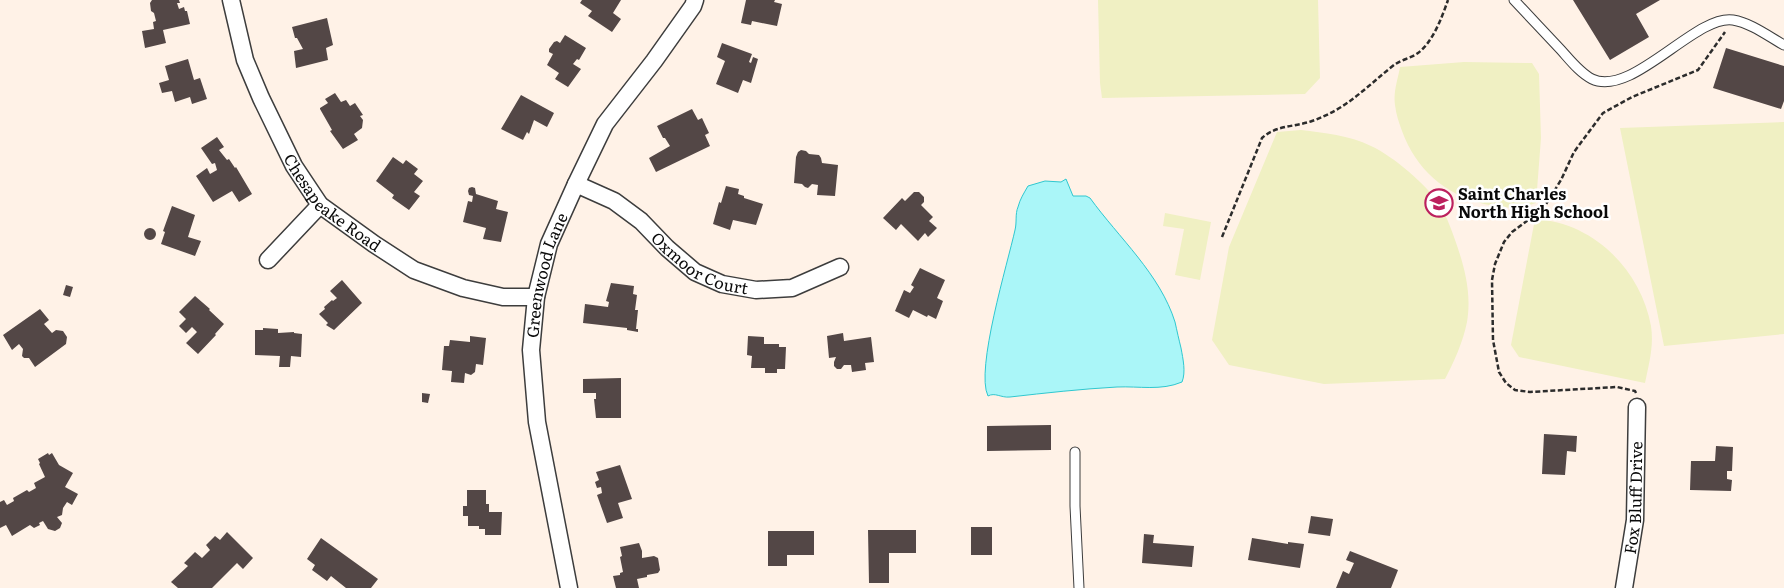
<svg xmlns="http://www.w3.org/2000/svg" width="1784" height="588" viewBox="0 0 1784 588" font-family="Literata,serif">
<rect width="100%" height="100%" fill="#fff2e7"/>
<!-- pitch -->
<path fill="#f0f0c3" d="M1098,0h220l2,78 -15,16 -203,4 -2,-15z
M1464,62l68,1 7,11 2,64 -5,65c-21,7 -31,5 -52,1 -40,-10 -68,-35 -82,-73 -3,-8 -6,-17 -7,-26 -2,-13 3,-26 5,-38z
M1784,122v212l-120,12 -44,-218z
M1301,130c23,3 48,5 70,16 22,10 56,39 69,59 6,10 10,21 14,32 10,28 18,55 13,85 -4,20 -13,40 -22,57l-121,5 -95,-19 -17,-25 17,-93 48,-115z
M1165,213l46,9 -11,58 -25,-5 9,-46 -21,-3z
M1535,219c58,3 106,51 116,107 3,20 -2,38 -6,57l-126,-26 -8,-12z"/>
<!-- water -->
<path fill="#aaf6f8" stroke="#2fc8d0" d="M1066,179l7,17h13l4,2c29,40 70,76 85,124 2,9 4,18 6,26 2,11 5,24 1,34 -21,9 -43,4 -65,5 -36,2 -72,6 -107,10 -9,1 -15,-5 -22,-1 -13,-26 20,-134 27,-166 2,-8 0,-16 3,-23 2,-8 6,-14 10,-21l17,-5 16,1z"/>
<!-- building -->
<path fill="#534746" d="M152,0h27l1,3h-3l2,6 5,-2 1,4h2l3,13 -27,6 3,13 -21,5 -3,-17 12,-2 -1,-7 3,-1 -2,-8 -3,-2 -1,-8z
M582,0h39l-8,13 8,6 -9,13 -24,-16 4,-5 -12,-8z
M746,0h29l-1,2 8,2 -5,22 -25,-5 -1,4 -10,-2z
M1573,0h87l-24,14 13,23 -39,23z
M327,18l6,27 -7,3 2,12 -32,8 -2,-17 9,-2 -6,-11h-2l-3,-11z
M565,35l21,13 -7,12 -2,-1 -4,5 8,5 -13,18 -13,-8 4,-6 -12,-8 6,-11 -4,-2v-3l5,-7 3,-1 3,2z
M722,43l30,11 -3,8 2,1 2,-6 5,2 -7,24 -8,-3 -5,13 -22,-9 9,-23 -8,-4z
M1726,48l58,18v35l-3,8 -68,-21z
M188,59l6,21 6,-2 7,21 -15,5 -2,-7 -15,5 -3,-11 -10,2 -3,-10 10,-3 -4,-14z
M335,93l6,9 5,-2 4,6 5,-3 8,12 -3,1 3,4 -1,8 -8,6 4,6 -15,9 -13,-18 2,-1 -12,-21v-1l8,-5 -3,-4z
M521,95l33,18 -7,14 -13,-7 -5,14 -2,-2 -4,8 -22,-11z
M692,109l6,11 4,-2 7,15 -4,2 5,11 -54,26 -7,-14 21,-12 -5,-8h-2l-6,-12z
M217,137l7,10 -5,3 8,10 2,-1 6,9 1,-1 16,27 -13,8 -7,-11 -19,11 -17,-26 11,-8 3,6 7,-4 -2,-7 -3,1 -11,-16z
M801,150l5,1 3,3 10,1 2,3 1,5 16,2 -3,31 -18,-1 1,-10 -6,-1 -4,4 -3,-1 -3,-3 -8,-1 2,-26 2,-5z
M393,157l10,7 3,-4 12,9 -4,5 9,7 -9,11 6,4 -11,14 -17,-12 2,-3 -18,-14z
M726,186l13,3 -1,5 6,2v2l19,6 -7,21 -23,-5 -3,10 -17,-6 6,-22 2,1z
M472,187l3,1 1,6 22,7 -2,8 12,3 -7,30 -18,-3 3,-11 -23,-6 5,-21 4,1 1,-6 -4,-1 -1,-4 1,-3z
M914,192h5l5,5v5l-3,3 12,12 -4,4 8,7 -9,9 -3,-4 -7,8 -17,-17 -5,6 -13,-12 19,-20 3,3z
M172,206l23,9 -7,22 13,4 -6,15 -34,-12 4,-12 -2,-1z
M144 234a6 6 0 1 1 12 0a6 6 0 1 1-12 0Z
M920,268l25,12 -8,18 6,3 -7,18 -8,-4 -1,2 -14,-7 -4,8 -14,-7 9,-21 6,3 4,-6 -3,-2z
M342,280l20,23 -28,27 -8,-5 2,-2 -9,-9 6,-5 -1,-2 8,-7 1,1 4,-3 -7,-7z
M611,283l23,3 -1,8 4,1 -2,15h3l-2,19h2v3l-11,-2v-2l-44,-5 2,-19 23,3 1,-5 -3,-1z
M66,285l7,2 -3,10 -7,-2z
M195,296l15,13 -1,1 15,14 -9,10 1,1 -18,19 -12,-11 11,-11 -5,-5 -6,6 -7,-7 7,-7 -7,-7z
M40,309l9,11 -5,4 8,9 4,-3 7,1 4,6 -1,7 -31,23 -6,-9h-5l-2,-2 1,-7 -4,-5 -7,6 -9,-15z
M263,328l15,1v4l16,-1v1l8,1 -1,23 -10,-1 -1,11h-11l1,-11 -25,-1v-25h8z
M843,333l1,8 27,-4 3,25 -9,1 1,7 -14,2 -1,-7h-7l-3,4h-4l-3,-3v-4l2,-5 -7,1 -2,-22z
M470,336l16,2 -3,27 -7,-1 -1,8 -4,3 -6,-2 -1,10 -13,-1 1,-11 -10,-1 2,-24h5l1,-6 20,2z
M748,336l16,1v7h15v3h7l-1,22h-8v4h-12v-5h-14l1,-12 -5,-1z
M621,378v40h-25l-2,-19h2v-6h-13v-14z
M422,393l8,1 -2,9 -6,-1z
M1051,425v25l-64,1v-25z
M1544,434l33,2 -1,16 -9,-1 -2,24 -23,-1z
M1716,446l17,1 -1,24h-5v8l5,1 -1,11 -41,-1 1,-29h24z
M48,453l1,2 3,-2 7,12 14,8 -8,14 13,7 -6,11 -5,-3 -4,6 -1,7 -5,2 5,6 -2,5 -5,3 -7,-2 -5,-8 -4,2 1,2 -6,3 -4,-3 -18,11 -6,-11 -6,3v-26l4,-2 3,5 7,-4 -1,-3 14,-8 2,2 7,-4 -2,-5 11,-6 -6,-13 1,-1 -2,-4z
M620,465l12,34 -14,4 5,15 -16,5 -10,-28 5,-2 -1,-6 -4,1 -2,-6 4,-2 -3,-8z
M467,490h19v14h3v8h13l-1,23h-16v-6h-6v-3h-11v-10h-5v-10h4z
M1311,516l22,3 -3,17 -22,-3z
M971,527h21v28h-21z
M868,530h48v23h-27v30h-20z
M768,531h46v24h-27v11h-19z
M227,532l26,26 -10,11 -6,-6 -25,25h-34l-7,-6 17,-16 -4,-3 11,-11 7,6 8,-8 -4,-5 9,-9 5,4z
M1144,534l10,1 -1,8 41,3 -2,21 -50,-4z
M321,538l57,41 -7,9h-25l-15,-12 -4,5 -15,-11 3,-5 -8,-6z
M1252,538l36,6v-2l16,2 -4,24 -52,-8z
M639,543l3,8v7l12,-2 4,2 2,12 -2,3 -11,2v2l-10,2 2,9h-23l-3,-12 7,-1v-2l3,-1 -3,-15 2,-1 -2,-9z
M1350,551l48,19 -7,18h-55l7,-17 6,3 5,-11 -8,-3z"/>
<g fill="none" stroke-linecap="round" stroke-linejoin="round">
<!-- service casing -->
<g stroke="#3d3d3d" stroke-width="11">
<path id="service" d="M1514,0c16,17 31,33 47,50 9,10 19,23 31,29 40,19 104,-65 141,-59 18,3 35,16 51,25
M1075,452v54l4,82"/>
</g>
<!-- minor casing -->
<g stroke="#3d3d3d" stroke-width="19">
<g id="minor">
<path id="s1" d="M231,0l14,60 16,38 33,68 26,39 54,39 40,26 49,18 40,9h33"/>
<path id="s2" d="M576,184l38,17 27,20 26,27 28,24 27,12 34,6 36,-2 48,-21"/>
<path d="M268,260l52,-55"/>
<path id="s3" d="M569,588l-32,-166 -6,-72 5,-53 13,-53 27,-60 29,-60 49,-63 39,-55 2,-6"/>
<path id="s4" d="M1624,588l11,-68 2,-113"/>
</g>
</g>
<!-- path -->
<path stroke="#2c2c2c" stroke-width="2.5" stroke-dasharray="5 2.5" stroke-linecap="butt" d="M1222,237l40,-99c14,-13 33,-11 50,-17 35,-12 54,-34 82,-56 7,-5 17,-7 24,-12 15,-11 24,-36 30,-53
M1636,393l-1,-2 -18,-4 -87,5 -15,-2 -9,-7 -7,-11 -6,-32 -1,-60 3,-16 9,-22 8,-10 31,-23 18,-29 13,-28 29,-39 29,-16 66,-27 27,-38"/>
<!-- service -->
<use href="#service" stroke="#fff" stroke-width="9"/>
<!-- minor -->
<use href="#minor" stroke="#fff" stroke-width="16"/>
</g>
<!-- icons -->
<defs>
<g id="school-ring" transform="scale(1.4375)"><circle r="9.5" fill="#fff" stroke="#bc205e" stroke-width="1.5"/><path d="M0-5L7-2L0 1L-7-2ZM-4 1L0 2.5L4 1V4Q0 6-4 4Z" fill="#bc205e"/></g>
</defs>
<g fill-rule="evenodd">
<use href="#school-ring" x="1439" y="203"/>
</g>
<g text-anchor="middle" stroke-width="5" stroke-linejoin="round" paint-order="stroke">
<!-- poi labels -->
<g font-size="16" font-weight="bold" fill="#0a0a0a" stroke="#fff" text-anchor="start">
<text x="1458" y="200">Saint Charles<tspan x="1458" dy="18">North High School</tspan></text>
</g>
<!-- street labels -->
<g font-size="16" fill="#0a0a0a" stroke="#fff">
<text dy="6" stroke="none"><textPath href="#s1" startOffset="232">Chesapeake Road</textPath></text>
<text dy="6" stroke="none"><textPath href="#s2" startOffset="150">Oxmoor Court</textPath></text>
<text dy="6" stroke="none"><textPath href="#s3" startOffset="318">Greenwood Lane</textPath></text>
<text dy="6" stroke="none"><textPath href="#s4" startOffset="91">Fox Bluff Drive</textPath></text>
</g>
</g>
</svg>
